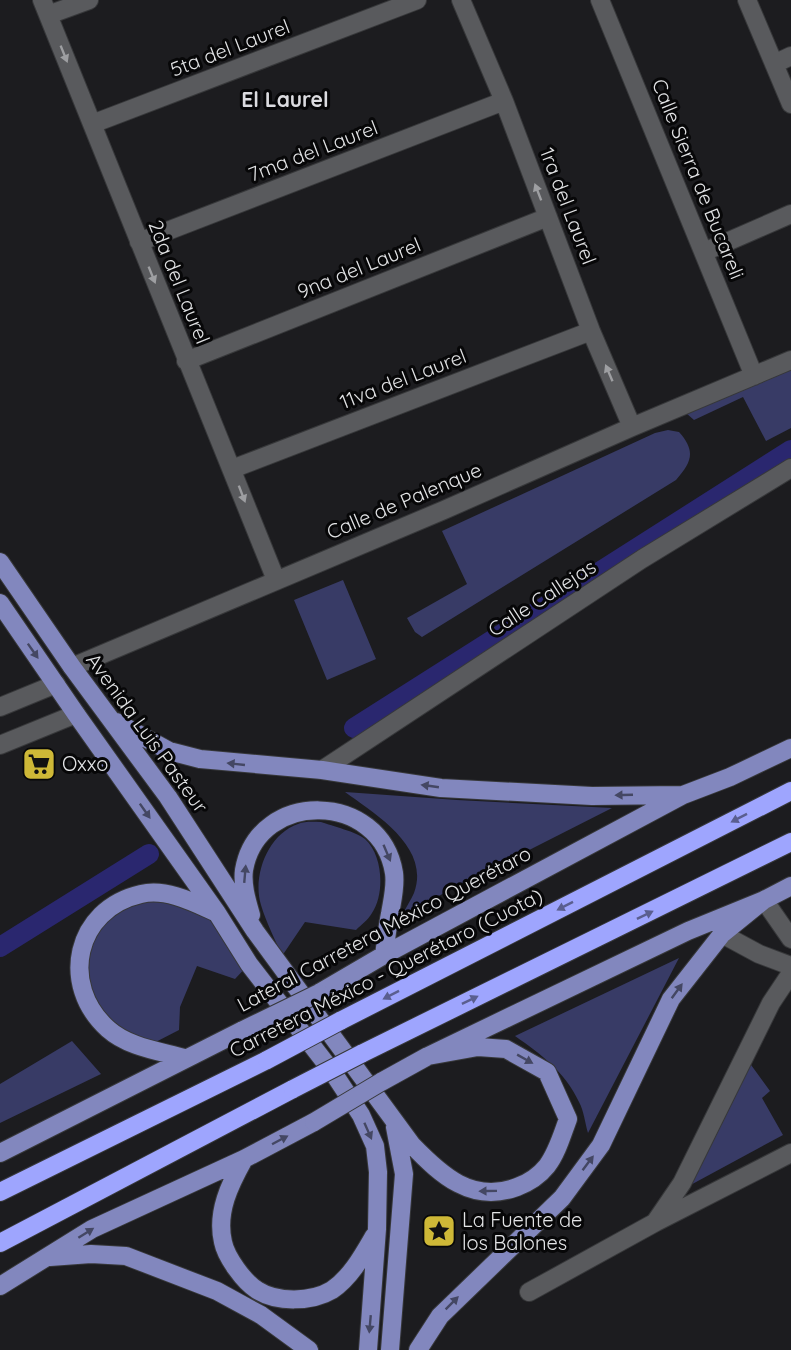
<svg xmlns="http://www.w3.org/2000/svg" width="791" height="1350" viewBox="0 0 791 1350" font-family="Quicksand,sans-serif">
<rect width="100%" height="100%" fill="#1c1c1f"/>
<!-- green -->
<path fill="#383b66" d="M791,368v60l-25,13 -23,-44 -49,23 -8,-7z
M668,430l11,2c17,19 13,30 -3,48l-254,157 -7,-5 -8,-14 60,-34 -25,-53 213,-98z
M343,580l33,79 -49,21 -33,-80z
M345,792l112,8 155,8 -209,106c3,-7 8,-14 11,-21 17,-46 -39,-79 -69,-101z
M321,822c11,4 36,10 44,17 18,16 20,55 7,74 -4,7 -11,12 -16,17l-51,-8 -23,34c-7,-17 -16,-34 -21,-51 -9,-29 7,-71 37,-81 7,-3 16,-2 23,-2z
M142,894l75,19 32,51 -14,15 -38,-13 -17,41 -1,23 -33,17 -52,-34 -15,-61 10,-22z
M679,958l-91,175c-3,-10 -4,-22 -9,-31 -14,-30 -38,-48 -64,-66z
M72,1041l29,33 -101,49v-39z
M746,1058l24,33 -8,7 21,37 -98,53z"/>
<g fill="none" stroke-linecap="round" stroke-linejoin="round">
<!-- canal -->
<path stroke="#2a276f" stroke-width="20" d="M354,728l437,-278
M0,947l149,-93"/>
<!-- minor casing -->
<g stroke="#37383a" stroke-width="20">
<path id="minor" d="M42,0l234,580
M461,0l43,101 87,230 41,96
M600,0l154,376
M747,0l44,104
M48,15l41,-15
M774,64l17,-8
M92,124l325,-124
M139,242l365,-141
M704,252l87,-38
M186,361l362,-144
M232,469l359,-138
M72,667l372,-157 188,-83 159,-67
M0,707l56,-23
M0,745l76,-31
M322,770l320,-211 149,-91
M764,900l27,39
M722,934l37,20 32,12
M656,1221l26,-38 89,-180 20,-30
M529,1292l127,-70 135,-69"/>
</g>
<!-- major casing -->
<g stroke="#37383a" stroke-width="20">
<path id="major" d="M0,562l72,105 96,130 87,134 157,214c29,30 60,59 105,42 11,-4 22,-11 30,-21 10,-13 15,-31 21,-47l-21,-47 -41,-23 -28,-2 -50,9
M0,603l76,111 141,199 32,51 85,110 27,41 14,31 3,26 -1,57 -9,121
M116,722l53,29 31,8 122,11 119,18 151,8 91,-1
M251,915c-4,-14 -9,-30 -7,-45 14,-81 137,-79 150,3 2,14 -2,28 -4,41 -3,14 -4,28 -6,41
M319,993l65,-38 299,-160 47,-18 61,-29
M184,1058c-25,-7 -56,-11 -76,-29 -49,-44 -33,-120 33,-135 25,-6 52,8 74,18
M381,1082l47,-26 260,-125 76,-31 27,-14
M0,1153l243,-123
M244,1159c-14,25 -28,53 -21,83 3,15 21,40 34,48 20,13 55,12 75,0 19,-13 31,-35 42,-54
M50,1257l41,-3 35,2 91,35 44,24 48,35
M0,1286l92,-57 152,-70 70,-37
M390,1350l14,-176 -9,-47
M418,1350l22,-34 122,-118 39,-53 70,-146 51,-65 42,-34"/>
</g>
<!-- highway casing -->
<g stroke="#37383a" stroke-width="20">
<path id="highway" d="M340,1021l451,-230
M361,1054l430,-212
M0,1192l267,-132
M0,1243l293,-154"/>
</g>
<!-- minor -->
<use href="#minor" stroke="#595a5d" stroke-width="18"/>
<!-- major -->
<use href="#major" stroke="#8287be" stroke-width="18"/>
<!-- highway -->
<use href="#highway" stroke="#9ea5fe" stroke-width="18"/>
<!-- major-bridge casing -->
<g stroke="#37383a" stroke-width="20" stroke-linecap="butt">
<path id="major-bridge" d="M243,1030l76,-37
M314,1122l67,-40"/>
</g>
<!-- highway-bridge casing -->
<g stroke="#37383a" stroke-width="20" stroke-linecap="butt">
<path id="highway-bridge" d="M267,1060l73,-39
M293,1089l68,-35"/>
</g>
<!-- major-bridge -->
<use href="#major-bridge" stroke="#8287be" stroke-width="18"/>
<!-- highway-bridge -->
<use href="#highway-bridge" stroke="#9ea5fe" stroke-width="18"/>
</g>
<!-- one-way arrows -->
<defs><path id="oneway-solid" d="M-6-.8H1V-3.2L6.5 0L1 3.2V.8H-6Z" transform="scale(1.5)"/></defs>
<g fill="#9e9fa2">
<use href="#oneway-solid" transform="translate(64 54) rotate(68)"/>
<use href="#oneway-solid" transform="translate(538 192) rotate(-111)"/>
<use href="#oneway-solid" transform="translate(152 275) rotate(68)"/>
<use href="#oneway-solid" transform="translate(609 373) rotate(-113)"/>
<use href="#oneway-solid" transform="translate(242 494) rotate(69)"/>
</g>
<g fill="#444763">
<use href="#oneway-solid" transform="translate(33 651) rotate(55)"/>
<use href="#oneway-solid" transform="translate(236 764) rotate(-174)"/>
<use href="#oneway-solid" transform="translate(430 786) rotate(-172)"/>
<use href="#oneway-solid" transform="translate(624 795) rotate(178)"/>
<use href="#oneway-solid" transform="translate(145 811) rotate(55)"/>
<use href="#oneway-solid" transform="translate(387 853) rotate(67)"/>
<use href="#oneway-solid" transform="translate(245 874) rotate(-85)"/>
<use href="#oneway-solid" transform="translate(677 991) rotate(-54)"/>
<use href="#oneway-solid" transform="translate(525 1059) rotate(29)"/>
<use href="#oneway-solid" transform="translate(368 1131) rotate(66)"/>
<use href="#oneway-solid" transform="translate(280 1140) rotate(-28)"/>
<use href="#oneway-solid" transform="translate(588 1163) rotate(-53)"/>
<use href="#oneway-solid" transform="translate(488 1191) rotate(179)"/>
<use href="#oneway-solid" transform="translate(86 1233) rotate(-32)"/>
<use href="#oneway-solid" transform="translate(452 1303) rotate(-45)"/>
<use href="#oneway-solid" transform="translate(370 1324) rotate(95)"/>
</g>
<g fill="#5a5e8f">
<use href="#oneway-solid" transform="translate(739 818) rotate(153)"/>
<use href="#oneway-solid" transform="translate(565 906) rotate(153)"/>
<use href="#oneway-solid" transform="translate(645 915) rotate(-26)"/>
<use href="#oneway-solid" transform="translate(391 995) rotate(153)"/>
<use href="#oneway-solid" transform="translate(470 1000) rotate(-26)"/>
</g>
<!-- icons -->
<defs>
<g id="supermarket-square" transform="scale(1.725)"><rect x="-9" y="-9" width="18" height="18" rx="4" fill="#ceb837" stroke="#070708"/><path d="M-6-5.5h2.5l.6 2H6L4.5 2H-2.5L-4.4-4H-6ZM-1.5 3.2a1.3 1.3 0 1 0 .1 0ZM3 3.2a1.3 1.3 0 1 0 .1 0Z" fill="#111"/></g>
<g id="sight-square" transform="scale(1.725)"><rect x="-9" y="-9" width="18" height="18" rx="4" fill="#ceb837" stroke="#070708"/><path d="M0-6L1.8-2.2L6-1.7L2.9 1.2L3.7 5.4L0 3.3L-3.7 5.4L-2.9 1.2L-6-1.7L-1.8-2.2Z" fill="#111"/></g>
</defs>
<g fill-rule="evenodd">
<use href="#supermarket-square" x="39" y="764"/>
<use href="#sight-square" x="439" y="1231"/>
</g>
<g text-anchor="middle" stroke-width="6" stroke-linejoin="round" paint-order="stroke">
<!-- street labels -->
<g font-size="20" fill="#e3e4e6" stroke="#070708">
<text transform="translate(230 48) rotate(-21)" y="7">5ta del Laurel</text>
<text transform="translate(313 151) rotate(-21)" y="7">7ma del Laurel</text>
<text transform="translate(698 179) rotate(68)" y="7">Calle Sierra de Bucareli</text>
<text transform="translate(568 206) rotate(69)" y="7">1ra del Laurel</text>
<text transform="translate(359 268) rotate(-22)" y="7">9na del Laurel</text>
<text transform="translate(179 282) rotate(68)" y="7">2da del Laurel</text>
<text transform="translate(403 379) rotate(-21)" y="7">11va del Laurel</text>
<text transform="translate(404 501) rotate(-23)" y="7">Calle de Palenque</text>
<text transform="translate(542 598) rotate(-33)" y="7">Calle Callejas</text>
<text transform="translate(147 733) rotate(54)" y="7">Avenida Luis Pasteur</text>
<text transform="translate(384 929) rotate(-28)" y="7">Lateral Carretera México Querétaro</text>
<text transform="translate(386 973) rotate(-27)" y="7">Carretera México - Querétaro (Cuota)</text>
</g>
<!-- poi labels -->
<g font-size="20" fill="#e3e4e6" stroke="#070708" text-anchor="start">
<text x="62" y="771">Oxxo</text>
<text x="462" y="1227">La Fuente de<tspan x="462" dy="23">los Balones</tspan></text>
</g>
<!-- neighbourhood labels -->
<g font-size="21" font-weight="bold" fill="#dbdbdf" stroke="#070708">
<text x="285" y="107">El Laurel</text>
</g>
</g>
</svg>
